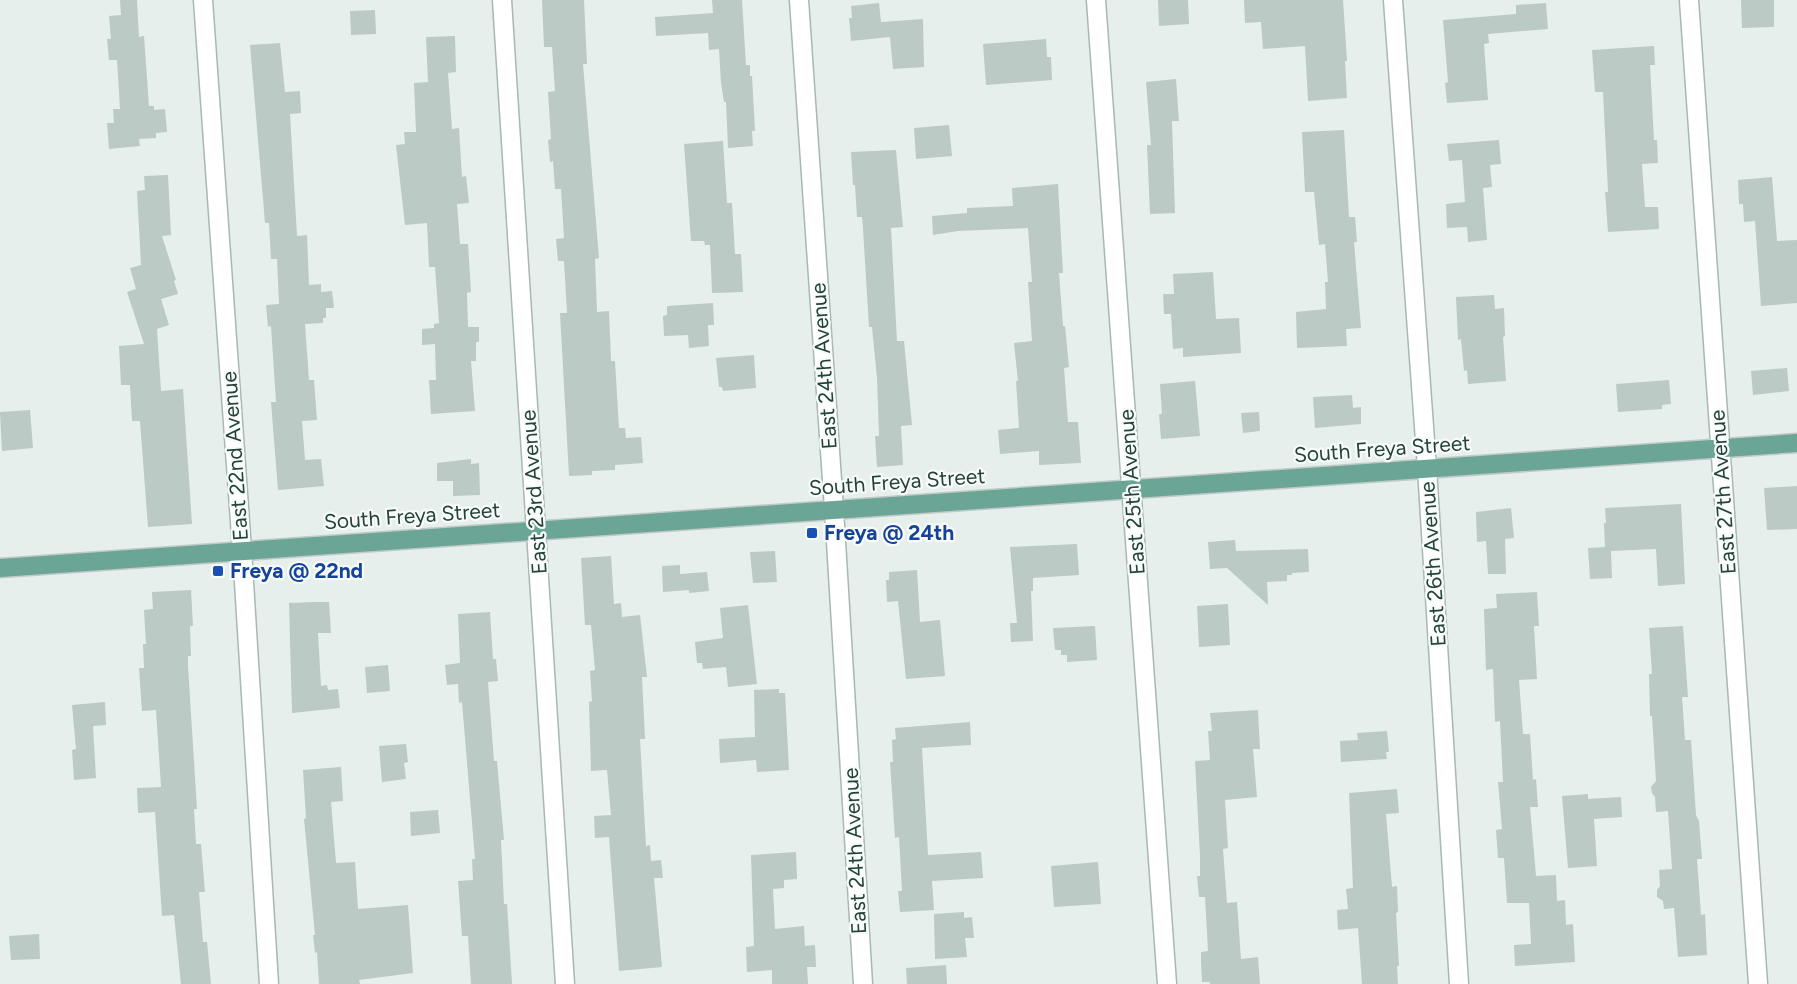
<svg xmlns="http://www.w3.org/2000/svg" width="1797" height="984" viewBox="0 0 1797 984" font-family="Figtree,sans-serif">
<rect width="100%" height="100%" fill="#e6efeb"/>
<!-- building -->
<path fill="#bbcac4" d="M120,0h17l2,37 5,-1 5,70h5v4l11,-1 2,23 -11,1v5l-17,1 1,7 -31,3 -2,-26h7l-1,-14h7l-3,-49h-8l-2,-21h4l-2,-23 12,-1z
M542,0h42l3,64h-4l16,194 -4,1 2,53 12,-1 2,50h4l4,67h6l1,10 15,-1 2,26 -28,2v5l-23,1v4l-23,1 -9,-163h7l-3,-52h-6l-2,-22 8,-1 -3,-49h-6l-2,-28 -3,1 -2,-22 3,-1 -3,-47 7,-1 -3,-44h-8z
M712,0h30l4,65h4v11h2l3,55h-3l1,15 -25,2 -2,-46h-2l-3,-19 -2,-34 -10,1 -1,-17 -52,3 -1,-19 58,-4z
M1158,0h30l1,24 -30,2z
M1244,0h99l4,61h-2l2,37 -39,3 -3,-55 -42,3 -2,-27 -16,1z
M1741,0h33v27l-32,1z
M879,3l2,19 42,-3 1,48 -31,2 -3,-32 -39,4 -2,-23h3l-1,-12z
M1546,3l2,26 -60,5 1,9 -5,1 4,56 -41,3 -2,-20 3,-1 -5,-62 73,-6v-9z
M375,10l1,24 -25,1 -1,-24z
M455,36l1,36 -8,1 4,56 7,-1 3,49 4,-1 3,27 -12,1 3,40h8l3,48 -4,1 1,34h11v15h-3v19h-5l4,50 -44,3 -2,-34h7l-1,-36 -13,1v-16l12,-1v-4l5,-1 -4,-56h-6l-2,-44 -22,2 -9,-80 9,-1 -1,-12h12l-2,-49 14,-1 -2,-45z
M1046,39l1,18h4l1,23 -66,5 -3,-41z
M280,43l5,49 15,-1 1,22 -11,1 7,122 10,-1 2,50 12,-1v8l11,-1 2,17h-8v10h-3v5l-18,1 4,56h5l3,40 -15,1 3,39 16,-1 3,27 -46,4 -7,-88h5l-5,-76 -3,1 -2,-22 13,-1 -2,-45h-6l-2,-36h-4l-15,-178z
M1654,46l1,19h-5l4,75h3l1,23 -16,1 3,43h13l1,22 -51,3 -3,-40h3l-5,-100h-8l-3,-42z
M1176,79l3,42h-7l3,92 -25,1 -3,-69h4l-5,-63z
M949,125l3,31 -36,3 -2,-31z
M1344,130l5,87h6l2,25h-3l7,86 -15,1 1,17 -50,2 -1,-36 30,-3 -1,-27h3l-3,-38 -6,1 -5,-53h-9l-3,-60z
M1499,140l2,24 -11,1 2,22 -9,1 4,52 -19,2 -1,-15 -20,1 -1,-24 19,-2 -3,-42 -13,1 -2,-17z
M723,141l4,62h5l3,51h6l2,38 -31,1 -2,-48h-5l-1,-4h-13l-7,-97z
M896,150l7,77 -12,1 6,113h7l8,84 -11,1 2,39 -26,2 -2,-31h4l-2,-58 -5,-51h-3l-6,-98 -1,-12h-5l-2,-32h-2l-2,-33z
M168,175l3,60 -9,1 14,44 -2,1 4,13 -17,5 8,26 -12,4 4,62 22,-2 9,135 -44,3 -8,-106h-8l-2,-36h-9l-2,-39 25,-2 -17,-52 9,-3 -6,-21 11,-3 -4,-74 8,-1 -1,-14z
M1772,177l5,64 20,-1v63l-36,3 -6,-85 -11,1 -1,-18h-4l-1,-24z
M1058,184l5,89h-4l4,53h2l4,41 -5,1 4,54h10l3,41 -42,2v-14l-39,3 -2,-24 21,-2 -3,-47h2l-4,-38 18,-2 -4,-59h4l-4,-54 -70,3 -25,4 -1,-19 35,-3v-5l46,-2 -1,-18z
M1213,272l3,47 23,-1 2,35 -58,4v-9l-10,1 -2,-35h-7l-1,-20h11l-1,-20z
M1494,295l1,14 9,-1 1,28 -2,1 3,44 -38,3 -1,-14 -3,1 -3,-32 -3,1 -2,-43z
M713,303l1,22h-6l1,21 -20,2 -1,-13 -24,1 -1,-20 4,-1v-9z
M754,355l2,33 -33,3 -1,-4h-3l-3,-29z
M1787,368l2,23 -36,4 -2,-24z
M1669,380l2,24 -9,1v4l-44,3 -2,-28z
M1195,381l5,55 -39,3 -2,-25h3l-2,-30z
M1352,395l1,13 8,-1v17l-46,4 -2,-31z
M30,410l3,38 -31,3 -2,-39z
M1259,412l1,19 -17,2 -2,-20z
M471,459v5l8,-1 1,32 -27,1v-15h-16v-18z
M1797,486v43l-30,1 -3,-42z
M1681,504l4,80 -27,2 -2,-37 -45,2 1,27 -22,1 -2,-31 17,-1 -1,-24h2l-1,-15z
M1511,508l3,30 -9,1 1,35h-18l-2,-33 -9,1 -1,-30z
M1235,540l1,11 72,-2 1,23 -17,1v2h-5v6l-20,1 1,23 -41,-37 -17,1 -2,-27z
M1077,544l2,31 -46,3v13h-2l2,50 -22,1 -1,-19h7l-7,-76z
M775,551l2,31 -24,1 -3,-31z
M611,556l3,48 7,-1 1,14 18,-2 7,62h-5l3,62h-5l6,107 4,-1 1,16 10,-1 2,18h-9l8,89 -43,4 -10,-134 -14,1 -1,-22 17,-1 -4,-45 -16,1 -2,-69 3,-1 -2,-30 5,-1 -4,-45h-6l-4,-67z
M680,565v9l27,-2 2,19 -20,2v-3l-26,2 -1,-26z
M917,570l3,52 20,-2 5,56 -39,3 -8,-78 -11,1 -1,-22h3v-8z
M191,590l2,36h-3l1,30h-3v10l9,143h-3l2,35h5l4,48h-6l4,50h4l4,42h-30l-7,-69 -12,1 -7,-104 -17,1 -1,-25 24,-1 -5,-77 -14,1 -3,-43h5l-1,-24h3l-2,-34 9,-1 -1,-17z
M1537,592l2,34h-5l3,53 -18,1 4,54h7l3,46 3,-1 2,28h-8l6,69 20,-1 1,26 8,-1 1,25 7,-1 2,38 -60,4 -1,-21 17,-1 -2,-41h-22l-3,-45h-6l-2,-28 6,-1 -4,-47h5l-3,-61 -5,1 -2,-53 -7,1 -2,-61 13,-1 -1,-14z
M316,602h13l2,31h-13l3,53 6,-1 1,5 10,-1 2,19 -48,5 -3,-110z
M1228,604l2,41 -31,2 -2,-41z
M748,605l9,79 -29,3 -2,-20 -23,2 -1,-6h-5l-2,-21 28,-4 -3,-30z
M490,612l3,47h3l2,22 -10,1 6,79h3l7,79h-3l3,64h3l5,80h-41l-3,-48h-6l-4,-55 15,-1 -1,-21h3l-13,-157 -3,1 -1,-19 -11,1 -2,-20 15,-2 -2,-49z
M1095,626l2,34 -30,2v-7h-6v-5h-6l-2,-22z
M1683,626l5,71h-6l3,43h6l5,75 3,6 3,38h-5l4,56 4,-1 2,41 -29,2 -4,-49 -10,1 -1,-8 -6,-4v-7l3,-4 -1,-16 13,-1 -4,-58 -12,1 -1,-15 -3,-4 -1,-6 5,-6 -4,-65h-2l-1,-42h3l-3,-46z
M388,665l2,26 -23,2 -2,-26z
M779,689v4h6l4,77 -32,2 -1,-12 -36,3 -1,-24 36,-2 -1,-47z
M105,702l1,23 -13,1 3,52 -22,2 -2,-30 4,-1 -4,-44z
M1258,710l2,39h-7l4,48 -32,3 3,48 -5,1 4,54 10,-1 4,57 17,-2 2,27h-50v-2h-8l-1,-21v-9l7,-1 -3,-54h-6l-2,-21h3v-20l-5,-95 15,-1 -2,-29h4l-2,-18z
M970,722l1,23 -49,3 6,107 53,-3 2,26 -51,3 2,29 -34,2 -2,-21h4l-3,-54 -4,1 -5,-76h3l-1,-22 4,-1 -1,-11z
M1387,731l2,21h-3l1,7 -46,3 -1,-21 18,-1 -1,-7z
M406,744l2,18 -4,1 2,16 -24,3 -3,-36z
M341,767l2,34 -12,1 5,61 19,-1 3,47 50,-4 5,68 -54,7 1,4h-41l-2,-32 -2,1 -2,-18h2l-11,-116 2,-1 -3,-48z
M1397,789l2,24 -13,1 6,73 5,-1 1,26 -2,1 3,53h-2l1,18h-36l-4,-56 -20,2 -1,-20 11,-1 -2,-20 7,-1 -4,-95z
M1588,794v5l33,-2 1,20 -28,2 3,47 -29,2 -6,-72z
M438,810l2,23 -29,3 -1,-24z
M796,852l1,27 -13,1v8l-11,1 2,40 29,-3 1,20 10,-1 1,22h-9l1,17h-36v-14l-25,2 -1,-25 8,-1 -3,-91z
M1098,862l3,42 -47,3 -3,-41z
M964,912v6l8,-1 2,21h-9l2,19 -32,2 -1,-45z
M39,934l1,25 -29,1 -2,-24z
M946,965l1,19h-40l-1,-16z"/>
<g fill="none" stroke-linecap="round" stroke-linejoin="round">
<!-- minor casing -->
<g stroke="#a8b8b2" stroke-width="21">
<path id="minor" d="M203,0l39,550 27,434
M502,0l63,984
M799,0l35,509 29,475
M1096,0l71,984
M1393,0l34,468 32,516
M1689,0l69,984"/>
</g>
<!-- major casing -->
<g stroke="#c2cac8" stroke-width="21">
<path id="major" d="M0,568l1797,-125"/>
</g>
<!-- minor -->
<use href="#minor" stroke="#fff" stroke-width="18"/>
<!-- major -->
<use href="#major" stroke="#6aa596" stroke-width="18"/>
</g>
<!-- markers -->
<g fill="#1a4fb4" stroke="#f7fbf9" stroke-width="2">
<rect x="806" y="527" width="12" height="12" rx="3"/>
<rect x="212" y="565" width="12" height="12" rx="3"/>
</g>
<g text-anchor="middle" stroke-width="4.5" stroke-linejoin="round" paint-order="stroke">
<!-- street labels -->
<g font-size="21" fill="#24423a" stroke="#f7fbf9">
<text transform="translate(824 366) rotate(-94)" y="7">East 24th Avenue</text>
<text transform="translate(1382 449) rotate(-4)" y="7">South Freya Street</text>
<text transform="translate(235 456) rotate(-94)" y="7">East 22nd Avenue</text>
<text transform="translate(897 482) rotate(-4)" y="7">South Freya Street</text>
<text transform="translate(534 492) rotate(-94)" y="7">East 23rd Avenue</text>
<text transform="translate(1132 492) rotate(-94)" y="7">East 25th Avenue</text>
<text transform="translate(1723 492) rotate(-94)" y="7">East 27th Avenue</text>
<text transform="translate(412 516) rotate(-4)" y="7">South Freya Street</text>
<text transform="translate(1433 564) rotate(-94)" y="7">East 26th Avenue</text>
<text transform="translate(855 851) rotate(-93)" y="7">East 24th Avenue</text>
</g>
<!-- transit labels -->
<g font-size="21" font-weight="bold" fill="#164399" stroke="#f7fbf9" text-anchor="start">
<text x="824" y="540">Freya @ 24th</text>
<text x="230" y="578">Freya @ 22nd</text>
</g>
</g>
</svg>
